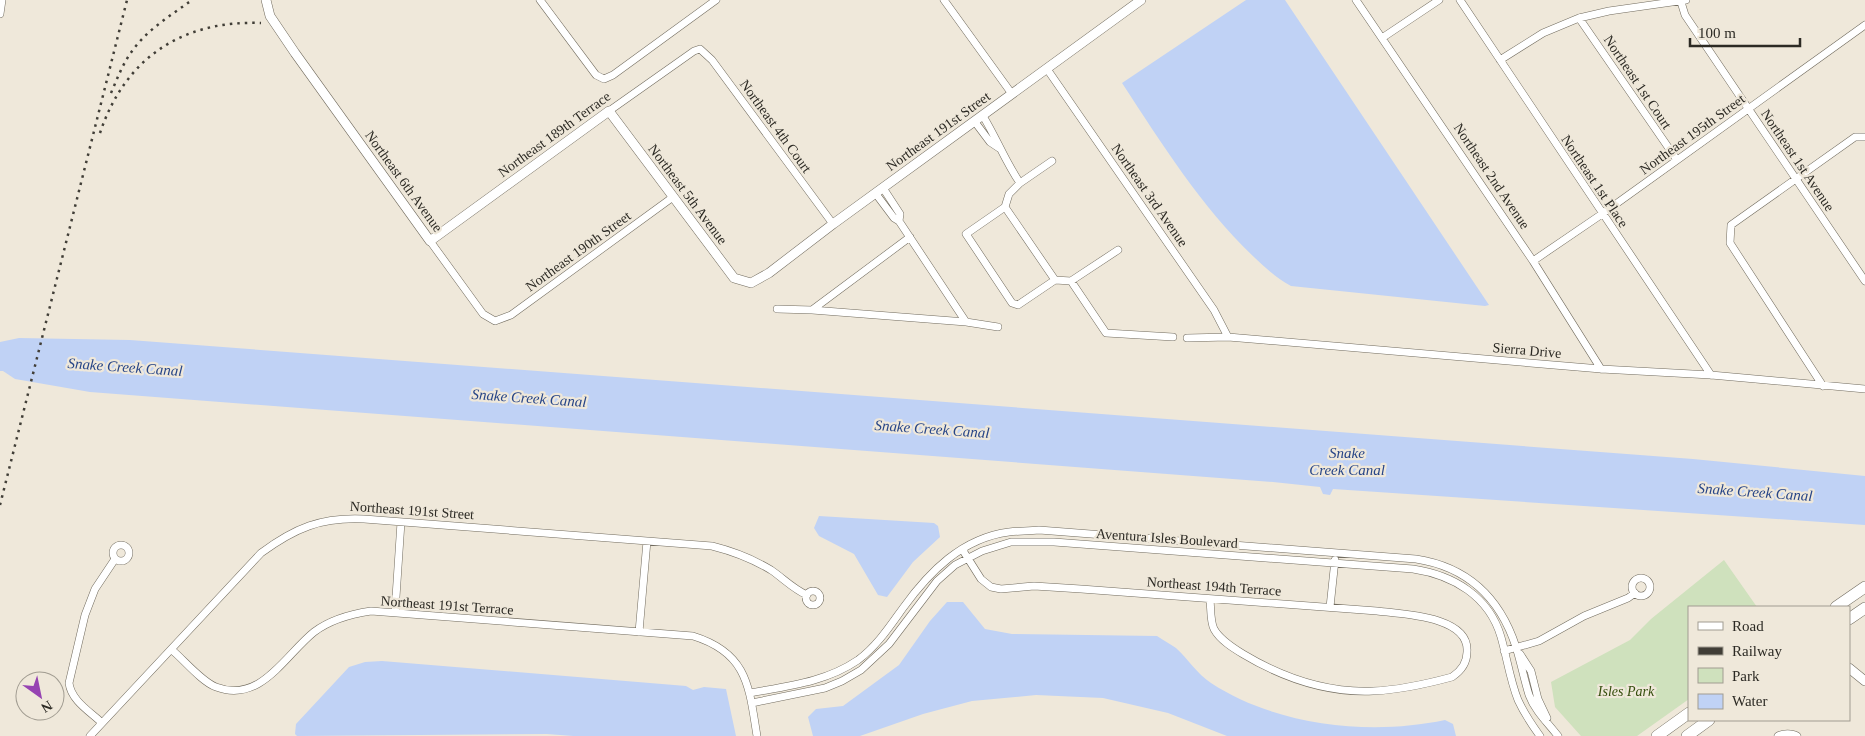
<svg xmlns="http://www.w3.org/2000/svg" width="1865" height="736" viewBox="0 0 1865 736" font-family="Georgia,serif">
<rect width="100%" height="100%" fill="#efe8da"/>
<!-- green -->
<path fill="#cfe1bd" d="M1724,560l33,47h-68v92l-52,37h-56l-26,-29 -4,-25 79,-42 21,-21z"/>
<!-- water -->
<path fill="#c0d2f5" d="M1246,0h39l204,305 -4,1 -194,-20c-14,-7 -25,-18 -36,-28 -53,-50 -93,-114 -133,-175z
M19,338l111,2 1563,119 172,17v49l-532,-36 -3,6 -7,-1 -3,-7 -47,-5 -1183,-90 -75,-13 -12,-8h-3v-29z
M819,516l115,7 4,3 2,11 -27,25 -26,35 -9,-2 -24,-41 -35,-18 -5,-8z
M947,602h16l22,27 27,5 145,2c6,4 13,8 19,12 12,11 21,26 35,35 66,43 159,53 234,37l8,4 3,12h-229l-59,-23 -65,-15 -67,-3 -64,6 -49,13 -63,22h-47l-5,-19 8,-8 27,-3 56,-41 31,-44z
M382,661l304,25 7,4 11,-3 22,2 10,47h-163l-26,-2 -250,2 -2,-2 1,-10 53,-57 16,-5z"/>
<g fill="none" stroke-linecap="round" stroke-linejoin="round">
<!-- minor casing -->
<g stroke="#716b5e" stroke-width="8">
<path id="minor" d="M540,0l56,75 8,4 9,-4 103,-75
M944,0l68,94
M1356,0l177,261 68,108
M1460,0l251,375
M1681,2l4,13 180,266
M0,14l2,-14
M1579,18l98,142
M1382,38l57,-38
M1500,60l43,-27 36,-15 30,-7 77,-11
M1047,69l167,241 14,27
M609,111l85,-60 6,-2 12,11 121,164
M983,116c14,23 22,45 37,67
M975,122l15,20 9,6
M1052,161l-32,22 -11,11 -4,13 50,73 16,1 47,-31
M883,188l17,26 -1,7
M876,194l18,24 5,3 67,101 32,5
M1005,207l-39,27 46,69 6,2 37,-25
M430,241l53,73 12,7 16,-6 162,-118
M1533,261l69,-47 263,-189
M1071,281l35,52 67,4
M777,309l35,1 98,-73
M812,310l154,12
M1187,338l41,-1 373,32 110,6 154,14
M1823,386l-93,-143 1,-18 124,-88h10
M113 553a8 8 0 1 1 16 0a8 8 0 1 1-16 0Z
M962,549l19,30 10,8 10,2 33,-3 47,3 296,22c25,3 93,5 90,41 0,11 -6,19 -15,25 -26,7 -52,13 -79,14 -47,2 -90,-13 -130,-37 -10,-6 -23,-14 -29,-25 -4,-8 -3,-21 -4,-30
M1632 587a9 9 0 1 1 18 0a9 9 0 1 1-18 0Z
M806 598a7 7 0 1 1 14 0a7 7 0 1 1-14 0Z
M1330,607l5,-47
M395,612l6,-90
M639,632l8,-91
M172,650c12,10 30,32 44,37 45,17 69,-32 98,-55 17,-13 37,-18 57,-21l322,25c55,17 56,51 64,100
M1504,651l35,-10 45,-25 44,-18 7,-5
M1520,654l11,17 7,28 9,19
M750,693c38,-7 76,-11 108,-33 19,-14 32,-34 45,-52 26,-36 59,-70 106,-76 10,-1 20,-1 30,-2l377,29c52,8 84,39 100,88 5,16 8,32 13,48 6,16 19,28 29,41
M752,703l73,-15 17,-7 19,-11 28,-26 48,-63 18,-16 27,-14 29,-9h43l359,27c40,6 76,27 88,68 6,21 9,43 17,63 6,13 14,25 22,36
M101,722c-12,-11 -30,-22 -32,-39l16,-68 10,-26 20,-30
M90,736l171,-183c34,-25 60,-36 103,-34l348,27c20,5 41,13 59,24 12,8 22,19 36,25
M1778,736c5,-3 14,-3 19,0"/>
</g>
<!-- tertiary casing -->
<g stroke="#716b5e" stroke-width="10">
<path id="tertiary" d="M266,0l4,16 25,37 135,188 179,-130 125,167 17,5 18,-10 64,-49 308,-224
M1849,668l16,13"/>
</g>
<!-- primary casing -->
<g stroke="#716b5e" stroke-width="12">
<path id="primary" d="M1836,607l29,-20
M1849,619l16,-11
M1657,736l32,-23
M1687,736l22,-16"/>
</g>
<!-- minor -->
<use href="#minor" stroke="#fff" stroke-width="7"/>
<!-- tertiary -->
<use href="#tertiary" stroke="#fff" stroke-width="9"/>
<!-- primary -->
<use href="#primary" stroke="#fff" stroke-width="11"/>
<!-- rail -->
<path stroke="#413e37" stroke-width="2.5" stroke-dasharray="2.5 5" stroke-linecap="butt" d="M111,93c6,-14 11,-27 19,-39 15,-23 40,-38 62,-54
M100,133c25,-75 82,-113 161,-110
M0,505l127,-505"/>
</g>
<g text-anchor="middle" stroke-width="4.5" stroke-linejoin="round" paint-order="stroke">
<!-- street labels -->
<g font-size="14" fill="#2c2a24" stroke="#efe8da">
<text transform="translate(1638 82) rotate(56)" y="5">Northeast 1st Court</text>
<text transform="translate(776 126) rotate(54)" y="5">Northeast 4th Court</text>
<text transform="translate(938 131) rotate(-36)" y="5">Northeast 191st Street</text>
<text transform="translate(554 134) rotate(-36)" y="5">Northeast 189th Terrace</text>
<text transform="translate(1692 134) rotate(-36)" y="5">Northeast 195th Street</text>
<text transform="translate(1798 160) rotate(56)" y="5">Northeast 1st Avenue</text>
<text transform="translate(1492 176) rotate(56)" y="5">Northeast 2nd Avenue</text>
<text transform="translate(404 181) rotate(54)" y="5">Northeast 6th Avenue</text>
<text transform="translate(1595 181) rotate(56)" y="5">Northeast 1st Place</text>
<text transform="translate(688 194) rotate(53)" y="5">Northeast 5th Avenue</text>
<text transform="translate(1150 195) rotate(55)" y="5">Northeast 3rd Avenue</text>
<text transform="translate(578 251) rotate(-36)" y="5">Northeast 190th Street</text>
<text transform="translate(1527 350) rotate(5)" y="5">Sierra Drive</text>
<text transform="translate(412 510) rotate(4)" y="5">Northeast 191st Street</text>
<text transform="translate(1167 538) rotate(4)" y="5">Aventura Isles Boulevard</text>
<text transform="translate(1214 586) rotate(4)" y="5">Northeast 194th Terrace</text>
<text transform="translate(447 605) rotate(4)" y="5">Northeast 191st Terrace</text>
</g>
<!-- park labels -->
<g font-size="14" font-style="italic" fill="#354e0d" stroke="#efe8da">
<text x="1626" y="696">Isles Park</text>
</g>
<!-- water labels -->
<g font-size="15" font-style="italic" fill="#274587" stroke="#efe8da">
<text transform="translate(125 367) rotate(4)" y="5">Snake Creek Canal</text>
<text transform="translate(529 398) rotate(4)" y="5">Snake Creek Canal</text>
<text transform="translate(932 429) rotate(4)" y="5">Snake Creek Canal</text>
<text x="1347" y="458">Snake<tspan x="1347" dy="17">Creek Canal</tspan></text>
<text transform="translate(1755 492) rotate(4)" y="5">Snake Creek Canal</text>
</g>
</g>
<!-- legend -->
<rect x="1688" y="606" width="162" height="115" fill="#efe8da" stroke="#a19c91"/>
<rect x="1698" y="622" width="25" height="8" fill="#ffffff" stroke="#a19c91"/>
<text x="1732" y="631" font-size="15" fill="#2c2a24">Road</text>
<rect x="1698" y="647" width="25" height="8" fill="#413e37" stroke="#a19c91"/>
<text x="1732" y="656" font-size="15" fill="#2c2a24">Railway</text>
<rect x="1698" y="668" width="25" height="15" fill="#cfe1bd" stroke="#a19c91"/>
<text x="1732" y="681" font-size="15" fill="#2c2a24">Park</text>
<rect x="1698" y="694" width="25" height="15" fill="#c0d2f5" stroke="#a19c91"/>
<text x="1732" y="706" font-size="15" fill="#2c2a24">Water</text>
<!-- north arrow -->
<g transform="translate(40 696) rotate(147)"><circle r="24" fill="#efe8da" stroke="#a19c91"/>
<path d="M0-4L9 19L0 12L-9 19Z" fill="#9643b2"/>
<text y="-8" font-size="14" font-weight="bold" text-anchor="middle" fill="#2c2a24">N</text>
</g>
<!-- scale -->
<path d="M1690 38v8h110v-8" fill="none" stroke="#2c2a24" stroke-width="2.5"/>
<text x="1698" y="38" font-size="15" fill="#2c2a24" stroke="#efe8da" stroke-width="4" paint-order="stroke">100 m</text>
</svg>
